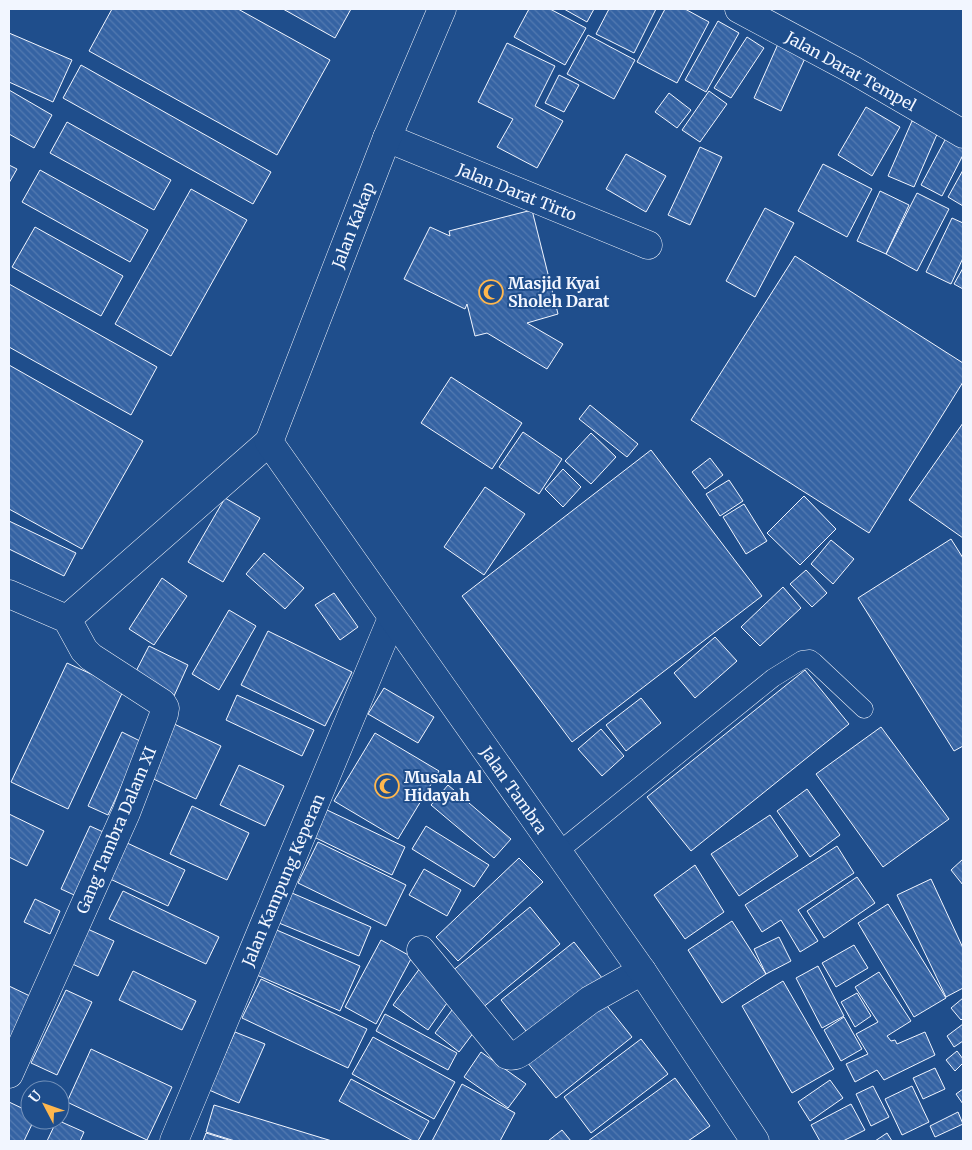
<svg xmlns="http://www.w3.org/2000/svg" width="972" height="1150" viewBox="0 0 972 1150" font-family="Merriweather,serif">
<defs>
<pattern id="building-back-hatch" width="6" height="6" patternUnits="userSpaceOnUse" patternTransform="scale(1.25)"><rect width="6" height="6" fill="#3563a3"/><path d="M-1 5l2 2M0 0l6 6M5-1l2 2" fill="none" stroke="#537ab1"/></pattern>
</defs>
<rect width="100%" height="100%" fill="#1f4e8c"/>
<!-- building -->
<path fill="url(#building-back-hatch)" stroke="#f2f6ff" d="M112,9h126l92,51 -53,95 -188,-104z
M283,9h68l-16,29z
M529,9h21l36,19 -21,37 -51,-28z
M564,9h30l-7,13z
M609,9h47l-22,44 -38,-19z
M665,9h20l24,13 -32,61 -40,-21z
M718,21l21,12 -33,59 -21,-12z
M9,33l63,27 -19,42 -44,-20z
M588,35l47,25 -21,39 -47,-25z
M747,37l17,11 -33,50 -17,-10z
M507,43l48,23 -20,40 28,15 -26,47 -40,-21 16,-28 -35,-17z
M778,44l28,12 -25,55 -27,-13z
M81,65l190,107 -18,32 -190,-106z
M559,75l20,10 -15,27 -19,-9z
M9,90l43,25 -18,33 -25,-14z
M709,91l18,13 -27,38 -18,-12z
M669,93l22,17 -14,18 -22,-16z
M866,107l34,20 -28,49 -34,-21z
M912,121l26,11 -24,55 -26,-11z
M67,122l104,58 -17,30 -104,-57z
M946,138l17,9v8l-21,41 -21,-11z
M700,147l22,10 -32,68 -22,-10z
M626,154l40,22 -20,36 -40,-23z
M823,164l49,25 -25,48 -49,-26z
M9,165l8,4 -8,14z
M40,170l108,60 -18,32 -108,-60z
M963,170v36l-15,-9z
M191,189l56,31 -76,136 -56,-32z
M880,191l29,14 -23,49 -29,-13z
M917,193l32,16 -32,62 -31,-17z
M765,208l29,15 -39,74 -29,-16z
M532,210l26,104 -31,9 36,21 -16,25 -60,-36 -12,3 -8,-32 -2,5 -61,-30 26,-52 20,9 -1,-5z
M952,218l11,5v35l-12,26 -25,-12z
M35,227l88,49 -22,40 -89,-49z
M795,256l168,107v19l-94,151 -178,-113z
M963,268v21l-9,-5z
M9,284l148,83 -26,48 -122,-68z
M9,365l134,76 -61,108 -73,-40z
M451,377l71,46 -30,46 -71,-46z
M590,405l48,39 -11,13 -48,-38z
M963,423v115l-54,-38z
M523,432l39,27 -23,35 -40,-27z
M591,433l25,24 -25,27 -26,-23z
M651,450l111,146 -190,146 -110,-146z
M710,458l13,17 -18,14 -13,-17z
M563,469l18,18 -18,20 -18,-18z
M729,480l14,21 -23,15 -14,-22z
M485,487l40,27 -41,61 -40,-28z
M804,496l32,33 -36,36 -33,-32z
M225,498l35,20 -37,64 -35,-20z
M744,504l23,37 -21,13 -23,-37z
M9,521l67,32 -12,23 -55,-27z
M951,539l12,19v188l-9,5 -96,-153z
M831,540l23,19 -21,25 -22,-20z
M264,553l40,35 -19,21 -39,-35z
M806,570l21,23 -15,14 -22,-23z
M162,578l25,18 -33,49 -25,-16z
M783,587l18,21 -41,38 -19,-19z
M334,593l24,34 -18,13 -25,-35z
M229,610l27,16 -37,64 -27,-16z
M268,631l84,41 -27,54 -84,-41z
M715,637l22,24 -42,37 -21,-25z
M149,646l39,19 -14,31 -41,-19z
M67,663l57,26 -56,120 -57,-27z
M805,670l44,54 -158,127 -44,-54z
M384,688l50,29 -16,26 -50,-29z
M237,695l77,35 -12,26 -76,-36z
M641,698l20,25 -35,28 -20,-26z
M170,722l51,24 -25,53 -51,-24z
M881,727l68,92 -66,48 -67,-93z
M601,729l23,27 -22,20 -24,-27z
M122,732l20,10 -34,73 -20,-9z
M375,733l64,38 -41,68 -64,-38z
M239,765l45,21 -19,40 -45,-21z
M448,785l63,54 -17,19 -63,-53z
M807,789l33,46 -30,22 -33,-46z
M192,806l57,27 -22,47 -57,-26z
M327,810l78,37 -13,28 -78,-38z
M9,814l35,17 -17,35 -18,-9z
M770,815l28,41 -59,40 -28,-42z
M90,826l22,10 -29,63 -22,-10z
M426,826l63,39 -15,22 -62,-38z
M125,842l60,28 -17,36 -60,-28z
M318,842l88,43 -20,41 -88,-43z
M837,846l17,27 -56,37 20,31 -18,11 -19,-32 -19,12 -17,-27z
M519,858l24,24 -85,79 -22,-24z
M963,859v26l-12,-15z
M695,865l29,47 -39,27 -31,-44z
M424,869l37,21 -14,26 -38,-21z
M857,877l18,26 -51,35 -17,-27z
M931,879l32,69v40l-17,9 -49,-102z
M123,891l96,46 -13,27 -97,-45z
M292,893l79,34 -12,29 -80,-33z
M35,899l25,12 -10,23 -26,-12z
M888,904l58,94 -32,19 -56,-94z
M530,907l30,37 -79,65 -30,-37z
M732,921l34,53 -44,29 -34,-53z
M81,926l33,15 -16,35 -34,-16z
M272,928l88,38 -20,45 -88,-38z
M779,937l12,24 -25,13 -12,-25z
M381,940l31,17 -36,67 -31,-17z
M574,942l32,41 -72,58 -33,-41z
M854,945l14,23 -32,19 -14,-24z
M818,966l26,50 -22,12 -26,-50z
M420,968l34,25 -26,37 -35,-25z
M133,971l63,30 -14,29 -63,-30z
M879,972l32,49 -24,15 4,5 4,-1 2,4 28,-12 10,23 -51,25 -7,-10 -22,12 -9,-18 22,-10 -12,-20 22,-12 -23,-35z
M261,979l106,50 -19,39 -106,-50z
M783,981l51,88 -42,24 -50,-87z
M9,986l23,11 -23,49z
M66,990l26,12 -35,73 -26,-12z
M857,993l14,23 -16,11 -14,-25z
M600,997l32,40 -76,61 -33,-41z
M963,998v20l-2,2 -10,-12z
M452,1010l25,18 -18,24 -24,-19z
M385,1014l72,39 -9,17 -72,-39z
M844,1017l18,32 -21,12 -17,-31z
M963,1024v17l-9,6 -7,-11z
M235,1032l30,12 -26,59 -30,-13z
M373,1037l82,45 -21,37 -82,-45z
M641,1039l27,35 -77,59 -27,-36z
M91,1049l81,38 -25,53 -80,-38z
M957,1051l6,8v4l-8,8 -9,-11z
M481,1052l45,32 -18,24 -44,-31z
M935,1068l10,21 -22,10 -10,-21z
M675,1078l35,48 -22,15h-100z
M351,1079l78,42 -11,20h-5l-74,-40z
M830,1080l13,18 -33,23 -12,-19z
M462,1084l53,29 -15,28h-68z
M873,1086l16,31 -18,9 -15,-32z
M912,1086l17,36 -27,13 -17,-36z
M963,1089v15l-7,-10z
M9,1102l21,10v8h4l-10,21h-15z
M851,1104l14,26 -22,11h-23l-9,-16z
M214,1105l118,36h-97l-29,-9z
M958,1112l5,12 -28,13 -5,-11z
M57,1120l27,12 -4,9h-33z
M562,1130l9,11h-23z
M206,1133l26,8h-29z
M887,1133l5,8h-17z"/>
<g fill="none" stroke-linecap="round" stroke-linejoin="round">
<!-- lane casing -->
<g stroke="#f2f6ff" stroke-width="19">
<path id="lane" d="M558,852l215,-174 29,-18 8,-1 4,3 50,47"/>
</g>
<!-- street casing -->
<g stroke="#f2f6ff" stroke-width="29">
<path id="street" d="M739,9l114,61 110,64
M387,138l261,107
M9,594l58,25 202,-177
M421,950l86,105c7,2 10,0 16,-4l67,-51 52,-29
M9,1074l117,-261 38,-99 1,-6 -3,-5 -71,-46 -7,-7 -17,-31
M174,1141l218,-523"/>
</g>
<!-- secondary casing -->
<g stroke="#f2f6ff" stroke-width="29">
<path id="secondary" d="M442,9l-55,129 -118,304 373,529 113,170"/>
</g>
<!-- lane -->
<use href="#lane" stroke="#1f4e8c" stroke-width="18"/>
<!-- street -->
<use href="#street" stroke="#1f4e8c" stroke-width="28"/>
<!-- secondary -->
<use href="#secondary" stroke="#1f4e8c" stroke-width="28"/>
</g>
<!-- icons -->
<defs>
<g id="mosque-ring" transform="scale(1.25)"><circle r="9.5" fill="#1f4e8c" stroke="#ffb74d" stroke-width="1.5"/><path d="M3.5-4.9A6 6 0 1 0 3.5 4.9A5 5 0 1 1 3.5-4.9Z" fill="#ffb74d"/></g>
</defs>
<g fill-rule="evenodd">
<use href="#mosque-ring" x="491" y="292"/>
<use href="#mosque-ring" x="387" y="786"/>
</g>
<g text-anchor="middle" stroke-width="4" stroke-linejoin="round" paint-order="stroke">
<!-- street labels -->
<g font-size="16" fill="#f2f6ff" stroke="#1f4e8c">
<text transform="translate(851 71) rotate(29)" y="6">Jalan Darat Tempel</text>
<text transform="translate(517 192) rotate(22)" y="6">Jalan Darat Tirto</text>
<text transform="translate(353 225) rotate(-69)" y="6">Jalan Kakap</text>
<text transform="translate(514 790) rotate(55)" y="6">Jalan Tambra</text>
<text transform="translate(116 830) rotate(-67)" y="6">Gang Tambra Dalam XI</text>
<text transform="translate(283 880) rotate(-67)" y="6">Jalan Kampung Keperan</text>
</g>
<!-- poi labels -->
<g font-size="16" font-weight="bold" fill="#f2f6ff" stroke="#1f4e8c" text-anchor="start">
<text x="508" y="289">Masjid Kyai<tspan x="508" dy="18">Sholeh Darat</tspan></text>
<text x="404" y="783">Musala Al<tspan x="404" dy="18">Hidayah</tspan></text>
</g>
</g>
<!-- border -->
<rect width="972" height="1150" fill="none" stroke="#f2f6ff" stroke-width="20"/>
<!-- north arrow -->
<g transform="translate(45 1105) rotate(311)"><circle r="24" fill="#1f4e8c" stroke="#7391ba"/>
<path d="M0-4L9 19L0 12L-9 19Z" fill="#ffb74d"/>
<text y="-8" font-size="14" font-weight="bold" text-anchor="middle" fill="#f2f6ff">U</text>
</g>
</svg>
